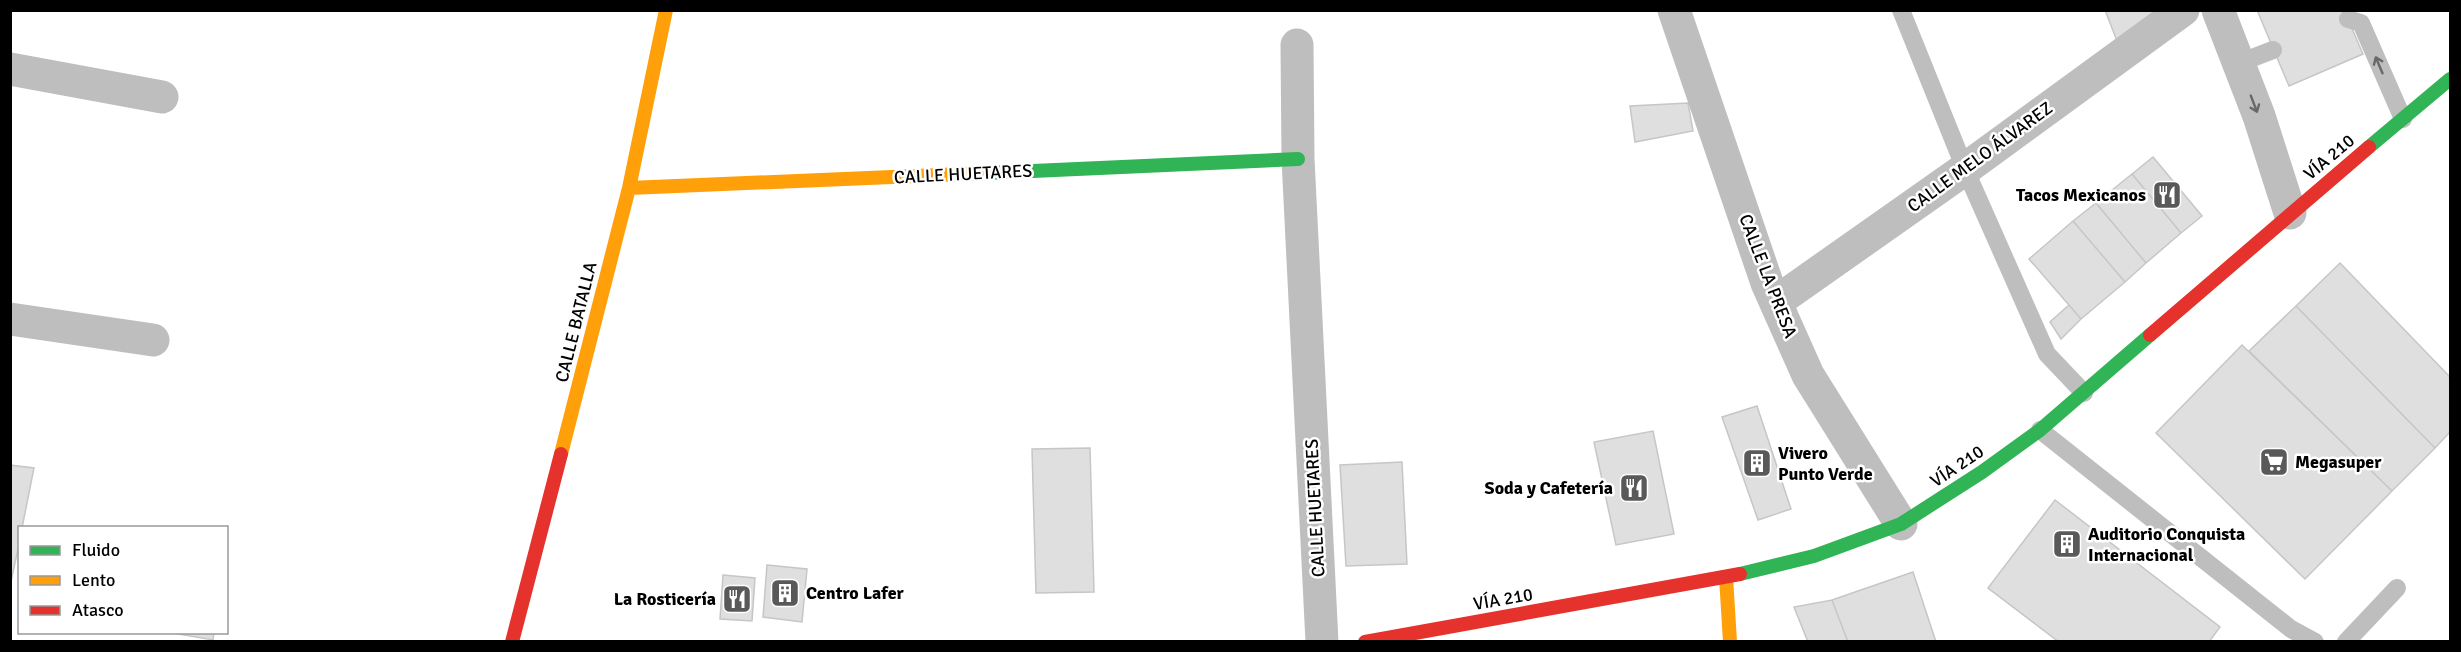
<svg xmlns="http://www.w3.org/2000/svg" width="2461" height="652" viewBox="0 0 2461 652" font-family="Signika,sans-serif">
<rect width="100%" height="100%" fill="#fff"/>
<!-- building -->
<path fill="#dfdfdf" stroke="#c6c6c6" stroke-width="1.5" d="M2105,10h63l-49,36z
M2257,10h87l19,44 -74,32z
M1688,103l5,28 -58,11 -5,-36z
M2153,157l49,59 -21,17 -49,-59z
M2132,174l49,59 -35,30 -50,-60z
M2096,203l50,60 -21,19 -52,-61z
M2073,221l52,61 -44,37 -52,-60z
M2340,263l110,114v55l-15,16 -139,-142z
M2069,305l12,14 -20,20 -11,-17z
M2296,306l139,142 -43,43 -143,-140z
M2242,345l150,146 -87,88 -149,-146z
M1757,406l34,103 -33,11 -36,-103z
M1653,431l21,103 -58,11 -22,-103z
M1090,448l4,144 -58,1 -4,-144z
M1402,462l5,102 -61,2 -6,-101z
M10,465l24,3 -12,60h-2v12l-10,46z
M2055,500l165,127 -11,15h-150l-71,-54z
M767,565l40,4 -5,53 -39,-5z
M1913,572l23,70h-88l-16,-42z
M723,575l32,3 -3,43 -32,-2z
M1832,600l16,42h-40l-14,-35z
M167,632h47l-1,8z"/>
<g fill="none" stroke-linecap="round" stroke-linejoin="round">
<!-- lane -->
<path stroke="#bebebe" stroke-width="18" d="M1901,10l64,159 82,185 37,39
M2348,19l13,4 42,96
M2239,63l34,-13
M2040,430l251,199 24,13
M2346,642l51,-54"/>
<!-- street -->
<path stroke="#bebebe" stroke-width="33" d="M1674,10l93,273 41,92 93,149
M2218,10l41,106 31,97
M1297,45l1,114 24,483
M10,69l152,28
M1776,302l189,-133 218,-159
M10,319l143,21"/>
<!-- fast -->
<path stroke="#30b455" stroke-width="14" d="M2369,147l81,-68
M986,173l312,-14
M1740,574l74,-18 87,-32 81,-52 58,-42 110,-95"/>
<!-- slow -->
<path stroke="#ff9f0a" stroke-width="14" d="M629,188l357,-15
M561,454l68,-266 37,-178
M1726,577l4,65"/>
<!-- jam -->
<path stroke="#e5322d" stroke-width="14" d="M2150,335l219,-188
M512,642l49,-188
M1365,642l375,-68"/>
</g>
<!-- one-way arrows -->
<defs><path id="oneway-shaft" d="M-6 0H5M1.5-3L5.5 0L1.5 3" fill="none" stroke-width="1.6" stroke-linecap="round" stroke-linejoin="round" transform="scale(1.5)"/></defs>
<g stroke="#686868">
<use href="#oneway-shaft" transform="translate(2379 65) rotate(-113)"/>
<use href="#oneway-shaft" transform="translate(2254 104) rotate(69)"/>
</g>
<!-- icons -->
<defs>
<g id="restaurant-square" transform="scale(1.5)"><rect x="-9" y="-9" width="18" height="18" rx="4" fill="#595959" stroke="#fff"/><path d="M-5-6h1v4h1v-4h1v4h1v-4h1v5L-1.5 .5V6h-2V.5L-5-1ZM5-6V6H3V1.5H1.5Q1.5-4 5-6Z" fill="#fff"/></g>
<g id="supermarket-square" transform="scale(1.5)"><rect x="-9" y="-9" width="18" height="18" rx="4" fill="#595959" stroke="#fff"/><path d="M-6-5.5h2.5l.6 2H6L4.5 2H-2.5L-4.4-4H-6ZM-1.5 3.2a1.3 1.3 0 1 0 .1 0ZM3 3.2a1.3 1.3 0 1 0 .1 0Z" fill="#fff"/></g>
<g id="building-square" transform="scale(1.5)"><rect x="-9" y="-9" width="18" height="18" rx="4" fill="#595959" stroke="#fff"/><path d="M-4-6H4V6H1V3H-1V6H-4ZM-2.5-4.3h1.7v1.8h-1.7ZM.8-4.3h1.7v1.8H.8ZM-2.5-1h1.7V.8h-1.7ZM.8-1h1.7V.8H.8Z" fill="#fff"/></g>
</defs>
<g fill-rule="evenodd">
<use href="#restaurant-square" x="2167" y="195"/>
<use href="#supermarket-square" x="2274" y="462"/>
<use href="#building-square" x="1757" y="463"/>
<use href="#restaurant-square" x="1634" y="488"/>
<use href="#building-square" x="2067" y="544"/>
<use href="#building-square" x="785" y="593"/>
<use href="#restaurant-square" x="737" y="599"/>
</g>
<g text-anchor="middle" stroke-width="5" stroke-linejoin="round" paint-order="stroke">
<!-- street labels -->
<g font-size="18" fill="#000" stroke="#fff">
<text transform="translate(1980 157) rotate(-36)" y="6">CALLE MELO ÁLVAREZ</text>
<text transform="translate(2329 157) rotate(-40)" y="6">VÍA 210</text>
<text transform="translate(963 174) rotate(-3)" y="6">CALLE HUETARES</text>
<text transform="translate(1768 276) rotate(69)" y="6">CALLE LA PRESA</text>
<text transform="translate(576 322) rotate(-76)" y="6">CALLE BATALLA</text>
<text transform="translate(1957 466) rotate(-34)" y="6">VÍA 210</text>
<text transform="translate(1315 508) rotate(-93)" y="6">CALLE HUETARES</text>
<text transform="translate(1503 599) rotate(-10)" y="6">VÍA 210</text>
</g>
<!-- poi labels -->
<g font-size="18" font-weight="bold" fill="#000" stroke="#fff" text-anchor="start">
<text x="2146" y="201" text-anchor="end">Tacos Mexicanos</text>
<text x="1778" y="459">Vivero<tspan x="1778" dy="21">Punto Verde</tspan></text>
<text x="2295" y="468">Megasuper</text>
<text x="1613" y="494" text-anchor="end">Soda y Cafetería</text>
<text x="2088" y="540">Auditorio Conquista<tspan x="2088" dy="21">Internacional</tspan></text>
<text x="806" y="599">Centro Lafer</text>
<text x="716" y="605" text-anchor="end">La Rosticería</text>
</g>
</g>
<!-- border -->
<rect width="2461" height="652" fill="none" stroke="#000000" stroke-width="24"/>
<!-- legend -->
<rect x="18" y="526" width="210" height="108" fill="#ffffff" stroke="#999999" stroke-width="1.5"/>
<rect x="30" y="546" width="30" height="9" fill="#30b455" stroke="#999999" stroke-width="1.5"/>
<text x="72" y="556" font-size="18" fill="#000000">Fluido</text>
<rect x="30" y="576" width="30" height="9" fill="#ff9f0a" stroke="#999999" stroke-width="1.5"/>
<text x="72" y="586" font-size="18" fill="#000000">Lento</text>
<rect x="30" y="606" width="30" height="9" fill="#e5322d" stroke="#999999" stroke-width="1.5"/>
<text x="72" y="616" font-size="18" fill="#000000">Atasco</text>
</svg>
